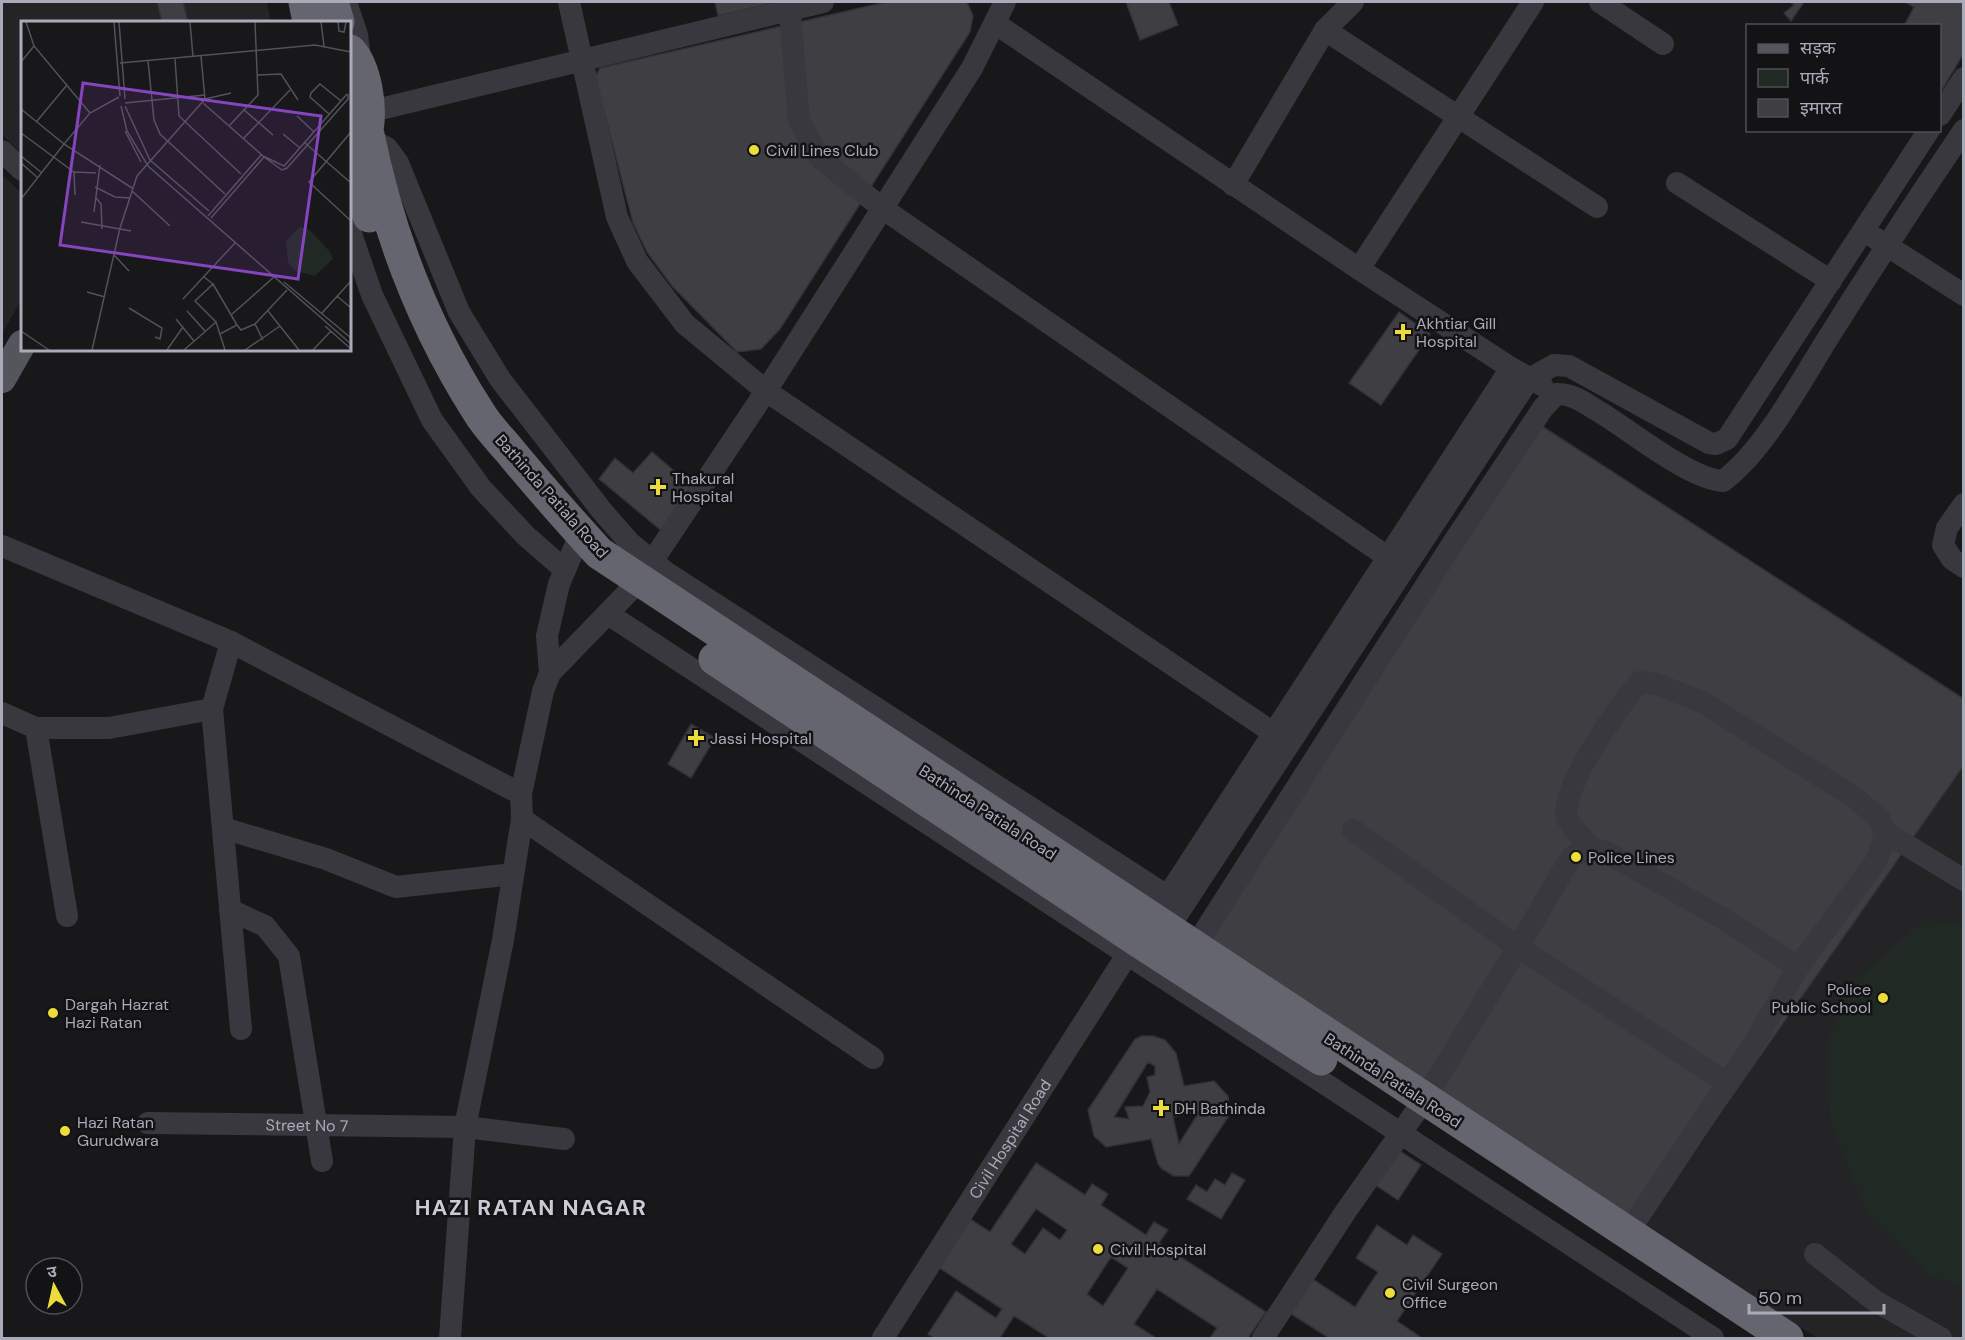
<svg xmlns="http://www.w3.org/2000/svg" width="1965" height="1340" viewBox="0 0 1965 1340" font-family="'DM Sans','Noto Sans Devanagari',sans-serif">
<rect width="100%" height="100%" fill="#181719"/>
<!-- built -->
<path fill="#242326" d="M2,2h265l4,20h-249v132l-20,-19z
M2,175l20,18v106l-20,35z
M1963,765v573h-145l-178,-107z"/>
<!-- green -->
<path fill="#212924" d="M1923,920l40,4v362l-34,-10 -61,-60 -38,-93 -4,-78 22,-57z"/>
<!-- building -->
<path fill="#3f3f43" stroke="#323135" stroke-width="1.5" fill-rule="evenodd" d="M157,2h26l5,20h-26z
M715,2h58v1l-55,13z
M886,2h81l6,14 -3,16 -190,297 -19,20 -24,3 -65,-66 -25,-34 -14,-29 -38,-146 5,-9z
M1126,2h43l9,23 -38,15z
M1790,2h14l-13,19 -7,-8 10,-8z
M1905,2h59v51l-24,40v-67h-36l10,-19z
M1399,312l31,22 -49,71 -32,-22z
M1534,421l430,278v66l-331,473 -439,-290z
M652,452l41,35 -30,45 -64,-53 16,-21 18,15z
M691,724l24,14 -24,40 -23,-14z
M1142,1036h11l12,4 11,13 8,33 30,-5 14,15 2,18 -41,62h-15l-12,-7 -4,-5 -7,-25 -45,8 -12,-11 -6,-26 47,-71zM1148,1062l7,4v9l-8,2 3,15 -7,14 -18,1 4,12 -15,-2zM1199,1112l-20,32 -6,-27z
M1391,1145l30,20 -23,35 -30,-20z
M1036,1163l49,32 7,-11 16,10 -7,11 45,30 8,-13 14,8 -9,13 107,69 -18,26h-38l7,-10 -60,-39 -23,35 22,14h-107l-35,-22 -14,22h-66l-6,-4 28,-43 40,27 6,-9 -67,-44 32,-48 23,15zM1036,1209l31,21 -7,10 -17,-12 -18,26 -14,-10zM1111,1257l17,11 -25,38 -16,-12z
M1232,1173l13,7 -24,39 -34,-20 9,-14 11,7 8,-13 10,6z
M1377,1225l30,20 6,-10 29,19 -45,67 25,17h-93l-41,-26 23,-34 44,29 23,-35 -22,-14z"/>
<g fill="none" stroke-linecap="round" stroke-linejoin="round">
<!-- minor -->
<g stroke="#39383e" stroke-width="22">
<path d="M346,2l11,33 4,30"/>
<path d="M569,2l48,215 20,44 48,63 81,67 509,343"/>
<path d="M789,2l10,119 20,36 63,51 507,350"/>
<path d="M1600,2l63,42"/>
<path d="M996,24l363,245 152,99 31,17"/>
<path d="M1325,30l272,177"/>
<path d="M368,112l455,-110"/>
<path d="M1940,115l24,-37"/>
<path d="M368,138l19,10 11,15 61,149 41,67 102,132 28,32 37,30 500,323"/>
<path d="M2,151l20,19"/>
<path d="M1677,183l154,98"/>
<path d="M1233,185l92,-155 28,-28"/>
<path d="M350,231l22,64 60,125 49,68 45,48 39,34"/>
<path d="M1875,238l89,57"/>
<path d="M1359,269l174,-267"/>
<path d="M1964,504l-17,24 -4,17 9,14 12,8"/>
<path d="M2,546l229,96 290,152"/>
<path d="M608,614l1105,724"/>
<path d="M231,642l-19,67 29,320"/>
<path d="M550,673l-3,-37 12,-52 22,-52"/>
<path d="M2,713l34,15h73l103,-19"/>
<path d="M36,728l31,188"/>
<path d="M522,819l351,239"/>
<path d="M223,828l103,31 70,28 117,-13"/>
<path d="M1885,832l79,48"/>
<path d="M1590,847c-6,-8 -20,-20 -23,-30 -7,-30 52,-110 72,-135l17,2 46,18 152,95 26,23 5,12 -8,28 -79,107"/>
<path d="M1160,908l351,-540"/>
<path d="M230,910l35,16 24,30 33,205"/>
<path d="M1167,930l362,-551 25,-14 15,1 140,77 7,1 11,-5 202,-309"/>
<path d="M1194,948l259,-405 90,-135 13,-14c16,-1 29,9 42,17 32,19 91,68 125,70 41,-30 78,-100 105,-143 44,-70 89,-139 136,-208"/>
<path id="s1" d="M148,1123l317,4 99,12"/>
<path d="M1627,1234l14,-21 117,-176 40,-70 -76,-49 -116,-66 -16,-5 -17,9 -9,13 -46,78 209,136"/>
<path d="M1815,1254l60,47 66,37"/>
<path d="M450,1338l15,-211 38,-187 19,-121 -1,-25 22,-103 7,-18 89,-92 127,-190 206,-323 33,-66"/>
<path id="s2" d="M883,1338l251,-394"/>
<path d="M1263,1338l83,-127 78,-111 94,-153 -165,-117"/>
</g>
<!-- major -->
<path stroke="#55555d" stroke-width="28" d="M2,379l20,-35"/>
<!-- highway -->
<path stroke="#65656f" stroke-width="33" d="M305,2l4,20
M332,2l6,20
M350,51c16,18 21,56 17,79l-17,9
M367,130c20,100 56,195 111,281 8,14 21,27 31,39 29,35 59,69 90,103l1188,785
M350,167l19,49
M715,659l422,281 184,119"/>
</g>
<!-- markers -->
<g fill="#eddd3c" stroke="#131214" stroke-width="2">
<circle cx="754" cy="150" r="6"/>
<path d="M1400 323h6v6h6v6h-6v6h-6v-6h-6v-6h6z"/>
<path d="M655 478h6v6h6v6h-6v6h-6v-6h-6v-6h6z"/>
<path d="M693 729h6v6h6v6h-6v6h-6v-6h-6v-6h6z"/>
<circle cx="1576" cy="857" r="6"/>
<circle cx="1883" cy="998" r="6"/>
<circle cx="53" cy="1013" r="6"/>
<path d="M1158 1099h6v6h6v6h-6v6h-6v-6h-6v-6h6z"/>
<circle cx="65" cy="1131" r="6"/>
<circle cx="1098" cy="1249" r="6"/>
<circle cx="1390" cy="1293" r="6"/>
</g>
<g text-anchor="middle" stroke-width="5" stroke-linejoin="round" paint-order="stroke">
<!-- poi labels -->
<g font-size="16" fill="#aaabb9" stroke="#131214" text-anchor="start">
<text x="766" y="156">Civil Lines Club</text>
<text x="1416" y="329">Akhtiar Gill<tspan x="1416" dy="18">Hospital</tspan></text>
<text x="672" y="484">Thakural<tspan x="672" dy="18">Hospital</tspan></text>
<text x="710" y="744">Jassi Hospital</text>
<text x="1588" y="863">Police Lines</text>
<text x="1871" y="995" text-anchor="end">Police<tspan x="1871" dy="18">Public School</tspan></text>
<text x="65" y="1010">Dargah Hazrat<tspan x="65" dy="18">Hazi Ratan</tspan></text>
<text x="1174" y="1114">DH Bathinda</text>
<text x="77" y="1128">Hazi Ratan<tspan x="77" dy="18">Gurudwara</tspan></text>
<text x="1110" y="1255">Civil Hospital</text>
<text x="1402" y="1290">Civil Surgeon<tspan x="1402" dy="18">Office</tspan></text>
</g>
<!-- street labels -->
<g font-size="16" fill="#aaabb9" stroke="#131214">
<text transform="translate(552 496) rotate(48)" y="6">Bathinda Patiala Road</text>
<text transform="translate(988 812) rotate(33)" y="6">Bathinda Patiala Road</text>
<text transform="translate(1393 1080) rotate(33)" y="6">Bathinda Patiala Road</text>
<text dy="6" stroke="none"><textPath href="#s1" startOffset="159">Street No 7</textPath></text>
<text dy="6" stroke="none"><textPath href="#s2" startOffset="236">Civil Hospital Road</textPath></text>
</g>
<!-- district labels -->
<g font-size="22" font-weight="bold" letter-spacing="1.5" fill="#cbcbd5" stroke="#131214">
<text x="531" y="1215">HAZI RATAN NAGAR</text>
</g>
</g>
<!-- overview -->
<g transform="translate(21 21)">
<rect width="330" height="330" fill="#181719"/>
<path d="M279,206l10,3 21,23 2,6 -18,17 -20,-5 -7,-9 -2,-21z" fill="#212924"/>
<path fill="none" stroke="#525259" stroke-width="1.5" d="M5,1l8,24 56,67M93,1l6,74M98,1l6,77M169,1l3,35M300,1l3,24M317,1l1,9 5,1 2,-10M154,38l4,57 62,58M127,40l6,59 6,14 65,60M0,41l13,-16M99,42l195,-18 36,7M236,54l24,-1 17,26M184,78l26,-6M104,82l80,-8M182,82l60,53M100,85l6,25 21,35 203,178M104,85l25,54 59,51M0,88l43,35 26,-31 29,-16M222,88l30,26M308,93l-19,-17 1,-4 9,-9 21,17M276,95l17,16M16,100l30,-36M208,105l29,-31 -3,-73M104,110l16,31M330,111l-42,50 42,39M0,112l53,39 22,1M262,113l17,14M222,118l47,-49M284,122l46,40M0,135l21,17M0,142l17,15M53,151l1,23M74,166l20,10 15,1M111,170l38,35M75,177l5,6 1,25M0,178l43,-55 68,44M73,191l6,-47M187,195l53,-61 23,11 63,-72M190,197l53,-61 18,13 5,-2 61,-69v-5M60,201l50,9M93,234l15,16M183,256l9,7 -18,17 21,21M263,261l67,56M192,263l24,41 -17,9M66,271l18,5M316,275l14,12M162,278l52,-56M108,287l33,20 -2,11 -5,-2M166,290l18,20M247,290l31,39M301,292l29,-32M210,294l43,-38M155,298l18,22M234,303l32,-34M216,304l4,5 14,-6 8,16M304,305l26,23M0,310l28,19M71,329l28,-122 17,-52 68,-77 -4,-43M146,329l16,-23M163,329l32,-28 9,28M224,329l35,-24M292,329l18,-19"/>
<path fill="#8445be" fill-opacity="0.15" stroke="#8445be" stroke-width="3" d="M62,62l238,33 -23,163 -238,-34z"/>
<rect width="330" height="330" fill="none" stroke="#aaabb9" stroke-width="3"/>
</g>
<!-- border -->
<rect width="1965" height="1340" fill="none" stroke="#aaabb9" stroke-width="6"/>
<!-- legend -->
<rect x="1746" y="24" width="195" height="108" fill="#131214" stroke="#4f4f56" stroke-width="1.5"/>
<rect x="1758" y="44" width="30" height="9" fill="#55555d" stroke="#4f4f56" stroke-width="1.5"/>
<text x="1800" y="54" font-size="18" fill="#aaabb9">सड़क</text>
<rect x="1758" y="69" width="30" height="18" fill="#212924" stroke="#4f4f56" stroke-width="1.5"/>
<text x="1800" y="84" font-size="18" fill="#aaabb9">पार्क</text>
<rect x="1758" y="99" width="30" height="18" fill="#3f3f43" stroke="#4f4f56" stroke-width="1.5"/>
<text x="1800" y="114" font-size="18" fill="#aaabb9">इमारत</text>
<!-- north arrow -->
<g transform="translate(54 1286) rotate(352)"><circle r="28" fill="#131214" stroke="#4f4f56" stroke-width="1.5"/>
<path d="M0-4.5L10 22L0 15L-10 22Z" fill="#eddd3c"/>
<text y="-9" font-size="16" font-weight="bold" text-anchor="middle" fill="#aaabb9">उ</text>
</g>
<!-- scale -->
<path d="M1749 1304v9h135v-9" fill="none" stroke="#aaabb9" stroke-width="3"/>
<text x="1758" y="1304" font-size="18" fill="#aaabb9" stroke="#131214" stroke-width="4.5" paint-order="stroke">50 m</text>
</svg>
